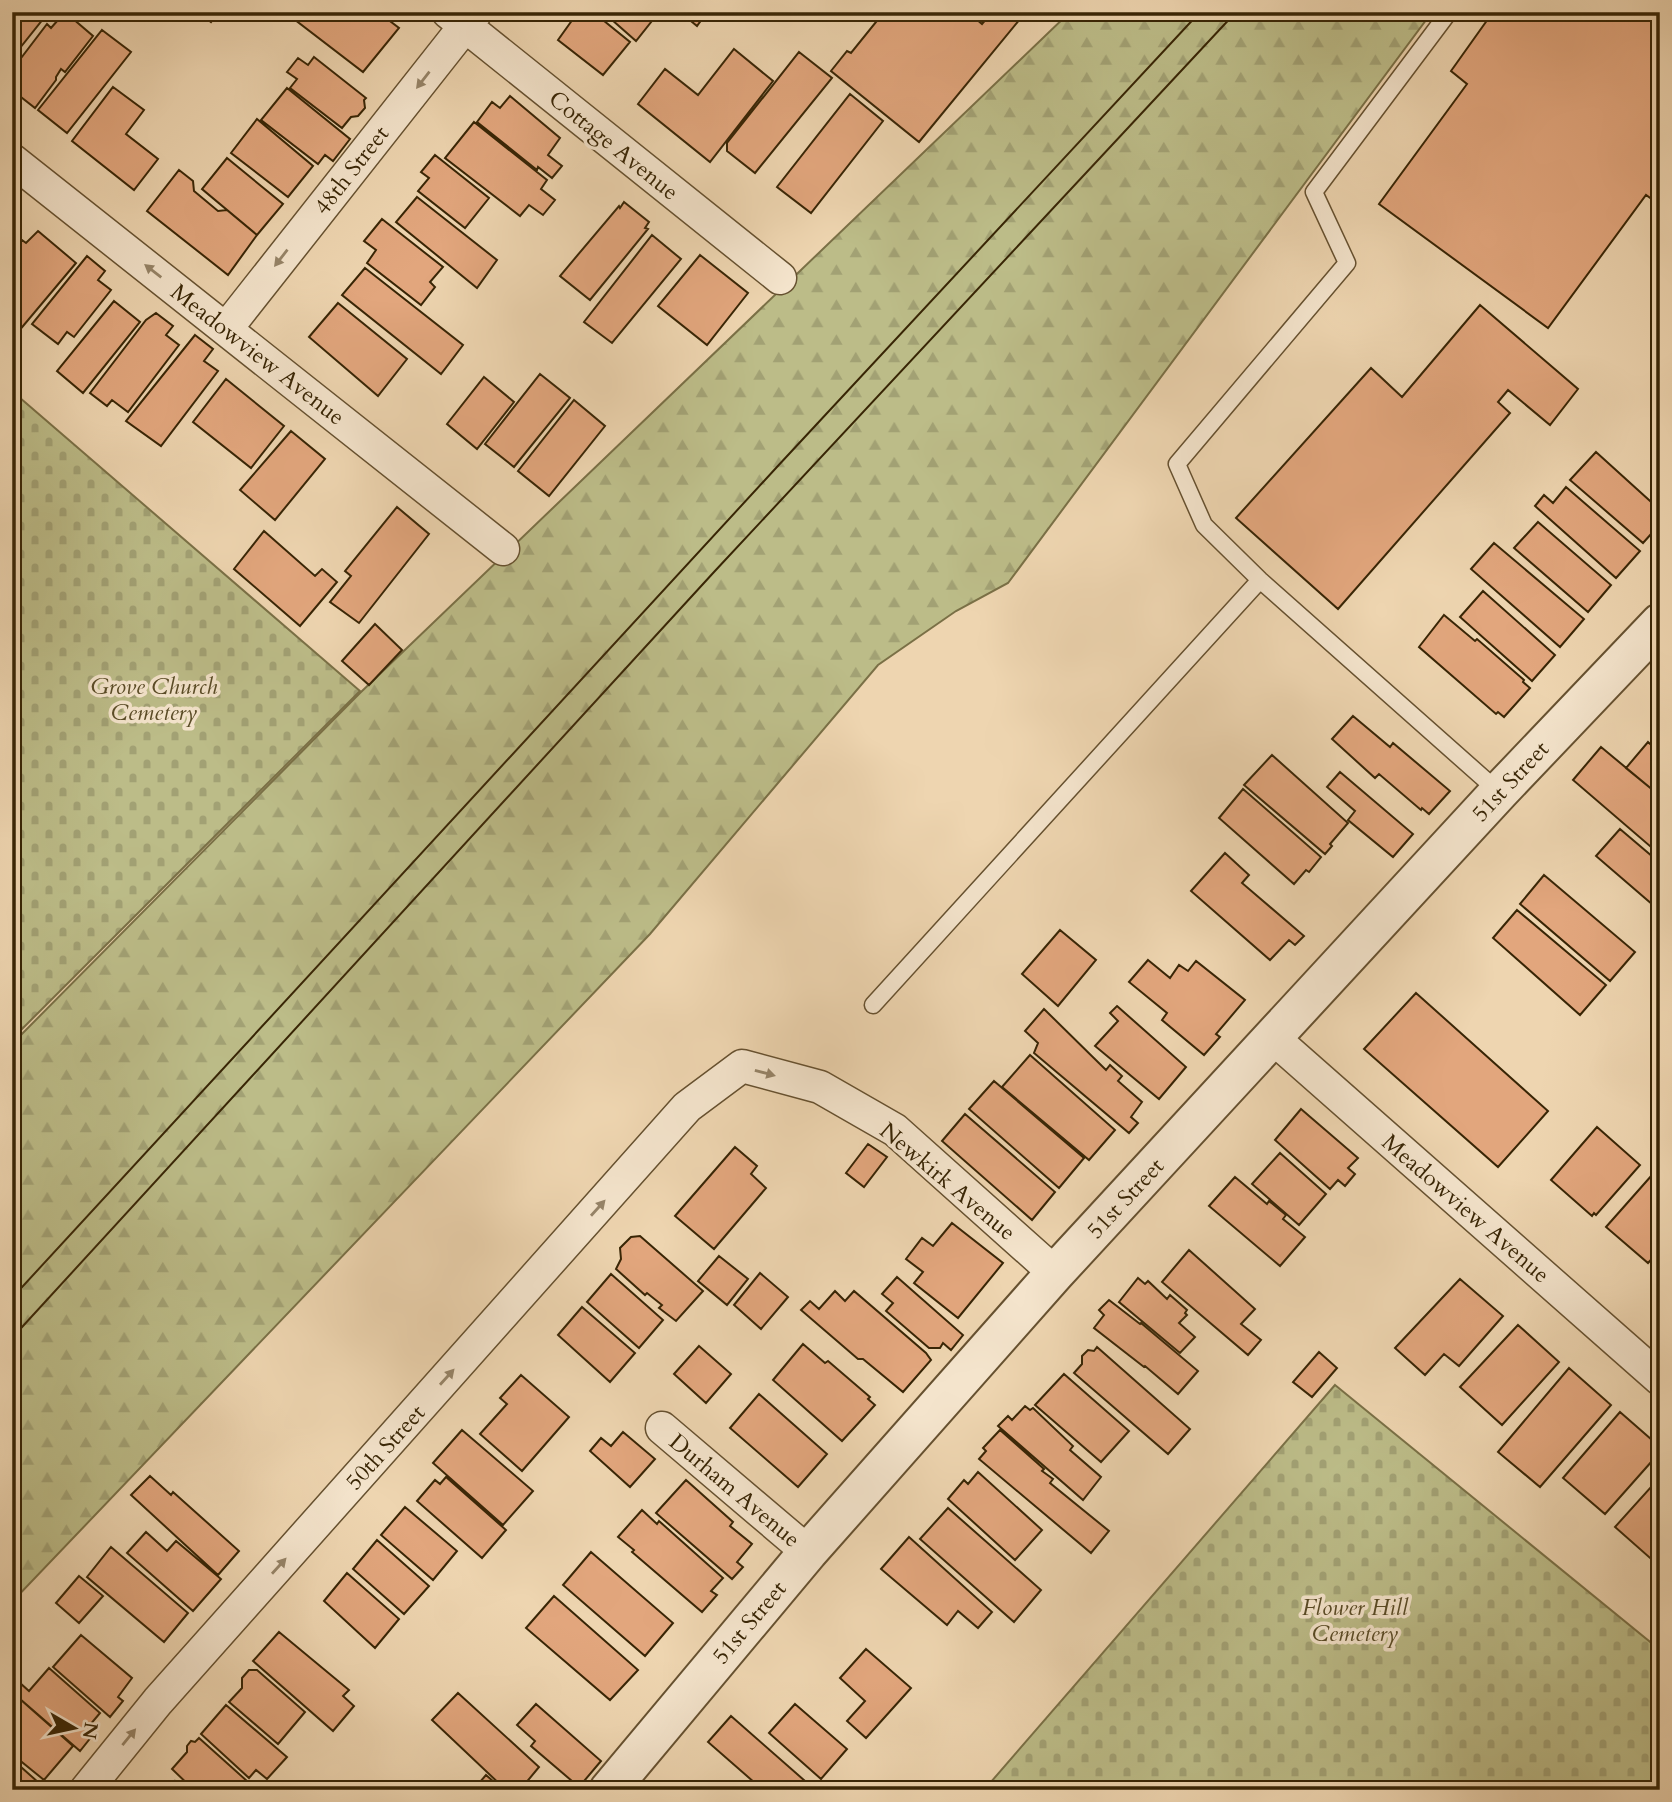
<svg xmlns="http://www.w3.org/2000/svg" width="1672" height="1802" viewBox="0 0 1672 1802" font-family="Cardo,serif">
<defs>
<pattern id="forest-firs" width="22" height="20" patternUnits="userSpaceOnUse" patternTransform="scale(1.75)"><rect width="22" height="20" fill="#bcbc88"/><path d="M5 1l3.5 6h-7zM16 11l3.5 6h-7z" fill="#a2a174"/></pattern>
<pattern id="cemetery-stones" width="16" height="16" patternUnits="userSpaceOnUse" patternTransform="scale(1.75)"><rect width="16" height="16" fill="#bcbc88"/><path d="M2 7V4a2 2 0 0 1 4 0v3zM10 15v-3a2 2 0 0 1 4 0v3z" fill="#a2a174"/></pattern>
</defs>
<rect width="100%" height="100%" fill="#eed5b0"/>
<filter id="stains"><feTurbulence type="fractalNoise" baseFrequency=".00286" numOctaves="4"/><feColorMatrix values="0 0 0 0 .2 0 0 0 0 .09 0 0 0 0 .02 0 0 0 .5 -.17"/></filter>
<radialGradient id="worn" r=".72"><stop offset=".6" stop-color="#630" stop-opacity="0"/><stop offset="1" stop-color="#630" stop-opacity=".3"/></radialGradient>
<!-- forest -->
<path fill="url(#forest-firs)" stroke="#7a7046" stroke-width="2" d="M1070,12h362l-424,571 -52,28 -78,54 -228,269 -638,668v-558l348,-351z"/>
<!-- cemetery -->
<path fill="url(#cemetery-stones)" stroke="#7a7046" stroke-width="2" d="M12,391l348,300 -348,348z
M1335,1385l325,265v140h-676z"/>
<!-- building -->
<path fill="#e2a67d" stroke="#382505" stroke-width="2" d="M12,12h23l8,7 -31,39z
M65,12l28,24 -28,36 -4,-3 -5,8v3l-21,28 -23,-18v-20l35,-46 4,4z
M198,12h21l-8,10z
M293,12h85l21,16 -36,44 -73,-56z
M578,12h15l37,30 -27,33 -45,-35z
M603,12h56l-23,29z
M680,12h27l-10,14z
M884,12h84l14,12 10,-12 33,1 -106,129 -88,-71 16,-20 4,2z
M1493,12h167v193l-14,-10 -98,133 -169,-124 88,-120 -16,-13z
M102,30l29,22 -64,81 -29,-23z
M734,49l39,32 -63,81 -72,-58 27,-35 33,26z
M799,52l33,26 -77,95 -28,-22v-8z
M314,57l52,41 -2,2 1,8 -7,8 -7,1 -9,11 -52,-40 7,-9 -10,-7 11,-14 10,7z
M113,87l31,23 -18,24 32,25 -24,31 -62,-49z
M287,88l63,51 -17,22 -8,-6 -7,9 -57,-44z
M850,94l33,27 -72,92 -34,-26z
M510,96l50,42 -12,17 14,11 -10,12 -14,-11 -1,3 -60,-48 15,-20 8,6z
M257,119l56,47 -25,31 -57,-44z
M474,122l73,58 -6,9 14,11 -12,15 -14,-10 -9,11 -75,-58z
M435,155l54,43 -24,30 -47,-37 11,-13 -8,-6z
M227,158l56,46 -26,31 -55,-46z
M179,170l14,11 1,10 24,20 9,-1 30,25 -29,40 -81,-64z
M417,197l80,63 -20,28 -81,-66z
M624,202l25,20 -4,6 3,1 -58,71 -30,-24 59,-70 1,2z
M382,219l61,48 -13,15 5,5 -14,18 -54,-42 9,-13 -12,-9z
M38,231l38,32 -63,75 -1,-87 10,-11 4,3z
M652,235l29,24 -69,84 -28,-21z
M700,255l48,38 -41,52 -49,-39z
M87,256l18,15 -7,9 13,10 -37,47 -7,-5 -9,12 -26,-20z
M365,268l98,77 -22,29 -99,-79z
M114,301l26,21 -57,71 -26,-22z
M338,303l69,56 -29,37 -69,-59z
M1480,305l98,84 -28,36 -42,-35 -10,12 12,11 -172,196 -102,-91 135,-150 31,29z
M156,313l17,13 -7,9 13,10 -51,67 -16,-12 -5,6 -17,-13 56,-73z
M195,335l18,14 -9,12 14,10 -57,75 -35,-25z
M540,374l30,24 -56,69 -29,-23z
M484,377l30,25 -37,47 -30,-25z
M226,379l58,47 -33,42 -58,-46z
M574,400l31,26 -56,70 -31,-25z
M291,431l34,28 -50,61 -35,-30z
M1596,452l64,58v14l-17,19 -73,-63z
M1566,487l74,64 -24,27 -81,-72 9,-11 9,8z
M397,507l32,27 -70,89 -29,-21 21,-26 -6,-5z
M1538,522l73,63 -23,27 -74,-64z
M264,531l51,45 7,-7 15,13 -37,44 -66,-57z
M1494,543l90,76 -24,28 -89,-78z
M1483,591l72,64 -23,26 -72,-64z
M1444,615l31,26 2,-2 47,41 -1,2 7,6 -26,29 -6,-5 -2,2 -77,-67z
M375,624l27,26 -33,35 -27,-24z
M1353,716l37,31 3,-4 57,48 -21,23 -7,-6 -1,2 -42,-36 -4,4 -43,-39z
M1648,742l12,11v43l-34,-28z
M1601,747l59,49v55l-2,2 -85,-73z
M1272,755l76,68 -18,21 2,2 -7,8 -81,-69z
M1340,772l73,62 -20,23 -45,-37 7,-9 -28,-24z
M1243,789l78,68 -12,15 -3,-2 -12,14 -75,-66z
M1620,829l40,34v48l-64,-55z
M1225,853l24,22 -7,8 62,53 -9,9 -6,-5 -19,20 -79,-69z
M1544,875l91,77 -25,29 -90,-77z
M1517,910l89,75 -26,30 -87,-77z
M1060,930l36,30 -38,46 -36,-32z
M1148,960l22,18 9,-13 9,6 8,-10 49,39 -29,34 4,3 -16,18 -42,-35 5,-7 -38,-31z
M1416,993l132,118 -50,56 -134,-118z
M1117,1006l69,61 -27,32 -64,-53 23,-25 -8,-8z
M1044,1009l62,61 4,-5 12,11 -4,5 24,21 -11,15 7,6 -9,10 -95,-80 4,-10 -13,-12z
M1030,1055l85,75 -26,30 -87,-73z
M994,1081l90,77 -25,30 -90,-79z
M1301,1109l57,49 -10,10 7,6 -10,12 -7,-6 -8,9 -55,-49z
M965,1114l90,78 -23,28 -90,-79z
M1597,1127l43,38 -44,50 -2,-2 -2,3 -41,-36z
M868,1144l19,13 -23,30 -18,-14z
M735,1147l22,19 -6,8 15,14 -52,61 -39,-33z
M1280,1153l46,41 -27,31 -47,-41z
M1660,1166v84l-12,13 -42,-36z
M1235,1177l32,27 2,-3 17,14 -3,4 22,18 -25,29 -71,-60z
M952,1223l51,40 -45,55 -44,-35 9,-11 -17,-13 16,-21 11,8z
M640,1236l63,55 -27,30 -17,-13 3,-3 -15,-12 -2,2 -29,-26 5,-10 -1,-11 11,-11z
M1189,1250l66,59 -14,15 20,16 -13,15 -86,-73z
M719,1256l29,23 -21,26 -29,-24z
M760,1273l28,24 -27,32 -27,-24z
M611,1274l52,46 -24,28 -52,-46z
M897,1277l66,58 -12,15 -8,-7 -3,5h-11l-43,-37 7,-8 -11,-9z
M1138,1278l7,6 3,-3 19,18 3,-4 17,15 -2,3 2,2 -8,8 16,14 -15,16 -61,-51z
M1460,1279l43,37 -44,50 -15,-12 -19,21 -30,-27z
M835,1291l10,10 9,-10 72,62 5,7 -28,32 -40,-33h-5l-57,-49 9,-9 9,8z
M1109,1300l31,24 1,-1 57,48 -20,23 -33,-28 -1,1 -50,-39 10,-13 -5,-5z
M582,1307l53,46 -25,29 -52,-47z
M1518,1325l41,37 -57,63 -42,-38z
M803,1344l22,19 3,-2 42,36 -2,2 7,6 -33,36 -69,-61z
M699,1346l32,28 -25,29 -32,-29z
M1097,1347l93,82 -22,25 -94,-81 8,-9v-8l6,-6 6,1z
M1319,1352l18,16 -25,29 -19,-15z
M1569,1368l42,37 -71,82 -42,-35z
M1064,1374l65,57 -28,31 -66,-57z
M521,1375l48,42 -47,54 -42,-37 27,-30 -7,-6z
M759,1394l68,60 -29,33 -68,-59z
M1025,1406l5,4 3,-2 40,38 -3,4 31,27 -18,23 -85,-74 10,-10 4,4z
M1620,1412l40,35v5l-55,62 -42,-36z
M462,1430l71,61 -30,34 -70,-62z
M1000,1430l44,39 -2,2 11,8 -3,4 59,48 -18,22 -112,-94 7,-8 -3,-3z
M623,1432l32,27 -25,28 -40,-36 11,-13 10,8z
M978,1472l64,58 -27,30 -67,-61 16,-19 4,4z
M150,1476l21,19 2,-3 66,59 -21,24 -87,-80z
M446,1477l60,53 -24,28 -65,-57 18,-21 5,4z
M1660,1477v86l-2,2 -43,-38z
M686,1480l47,42 -3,4 22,18 -15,18 6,5 -11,12 -76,-66z
M405,1507l52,44 -24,29 -52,-45z
M948,1508l93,82 -27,32 -94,-83z
M642,1510l15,14 2,-3 64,57 -12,13 6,4 -15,17 -70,-60 2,-2 -16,-13z
M146,1532l21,19 9,-10 45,38 -28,32 -66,-58z
M909,1537l83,75 -14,16 -20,-17 -11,14 -66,-56z
M377,1540l52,46 -25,28 -51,-45z
M111,1547l77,66 -24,29 -77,-65z
M591,1552l82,71 -28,33 -82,-71z
M347,1573l52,46 -24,29 -51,-47z
M79,1576l24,20 -24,27 -23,-20z
M554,1596l84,74 -28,30 -84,-72z
M279,1632l70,58 -6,6 11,10 -21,25 -80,-70z
M81,1635l51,43 -14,19 5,4 -13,16 -57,-50z
M866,1649l45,39 -45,50 -19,-17 18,-20 -25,-23z
M49,1668l51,45 -11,13 7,5 -16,20 -68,-59 8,-9 9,8z
M249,1670h8l48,42 -27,32 -49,-42 13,-14v-10z
M12,1692l61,54 -29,34 -32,-26z
M458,1693l81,74 -19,23h-14l-74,-70z
M536,1704l65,57 -22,26 -48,-41 4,-5 -18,-16z
M795,1704l52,45 -26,30 -52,-46z
M226,1705l61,52 -20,22 -11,-9 -7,8 -48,-44z
M731,1716l82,72 -1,2h-49l-55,-48z
M199,1738l58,52h-63l-22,-21 15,-17v-6l4,-5 4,1z
M12,1759l27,24 -6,7h-21z
M486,1775l17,15h-30z
M175,1781l10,9h-18z"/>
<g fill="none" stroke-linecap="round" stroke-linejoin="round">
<!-- service casing -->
<g stroke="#665130" stroke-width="19">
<path id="service" d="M1449,12l-135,180 33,71 -170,201 27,61 56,55 239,212
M873,1005l387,-425"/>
</g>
<!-- minor casing -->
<g stroke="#665130" stroke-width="35">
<path id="minor" d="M448,12l332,266
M12,160l491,389
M226,329l250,-317
M1272,1037l388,342
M662,1428l146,124
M86,1790l72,-89 529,-594 55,-41 78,21 75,43 160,143"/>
</g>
<!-- tertiary casing -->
<g stroke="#665130" stroke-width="42">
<path id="tertiary" d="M609,1790l199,-238 247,-279 444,-481 161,-169"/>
</g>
<!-- service -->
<use href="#service" stroke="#f4e4cc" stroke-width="16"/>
<!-- minor -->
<use href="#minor" stroke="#f4e4cc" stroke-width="32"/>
<!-- tertiary -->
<use href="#tertiary" stroke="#f4e4cc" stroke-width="38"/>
<!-- tram -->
<path stroke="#382505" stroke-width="2" d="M12,1298l764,-830 424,-456
M12,1338l702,-766 522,-560"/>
</g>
<!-- one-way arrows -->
<defs><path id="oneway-solid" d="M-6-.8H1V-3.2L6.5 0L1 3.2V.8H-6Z" transform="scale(1.75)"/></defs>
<g fill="#968468">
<use href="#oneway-solid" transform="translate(423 80) rotate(128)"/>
<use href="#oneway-solid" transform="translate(281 258) rotate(128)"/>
<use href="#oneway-solid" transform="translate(153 271) rotate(-142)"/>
<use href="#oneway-solid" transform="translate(765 1073) rotate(15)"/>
<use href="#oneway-solid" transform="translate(598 1208) rotate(-48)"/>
<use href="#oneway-solid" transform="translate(447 1377) rotate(-48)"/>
<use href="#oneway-solid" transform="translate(279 1566) rotate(-48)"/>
<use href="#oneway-solid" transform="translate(129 1737) rotate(-51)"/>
</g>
<g text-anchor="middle" stroke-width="7" stroke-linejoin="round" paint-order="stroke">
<!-- street labels -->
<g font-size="23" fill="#382505" stroke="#f4e4cc">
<text transform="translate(614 145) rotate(39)" y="8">Cottage Avenue</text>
<text transform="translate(351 170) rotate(-52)" y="8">48th Street</text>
<text transform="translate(258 354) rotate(38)" y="8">Meadowview Avenue</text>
<text transform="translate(1510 781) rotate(-47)" y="8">51st Street</text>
<text transform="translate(948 1181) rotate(40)" y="8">Newkirk Avenue</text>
<text transform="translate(1125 1198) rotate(-47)" y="8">51st Street</text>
<text transform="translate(1466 1208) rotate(41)" y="8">Meadowview Avenue</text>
<text transform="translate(385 1447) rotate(-48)" y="8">50th Street</text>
<text transform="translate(735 1490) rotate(40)" y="8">Durham Avenue</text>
<text transform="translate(749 1622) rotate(-50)" y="8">51st Street</text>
</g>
<!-- park labels -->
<g font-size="23" font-style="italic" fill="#594b26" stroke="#f4e4cc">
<text x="154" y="694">Grove Church<tspan x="154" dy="26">Cemetery</tspan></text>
<text x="1355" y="1615">Flower Hill<tspan x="1355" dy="26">Cemetery</tspan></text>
</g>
</g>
<!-- margin -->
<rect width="1672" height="1802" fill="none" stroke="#eed5b0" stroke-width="42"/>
<rect x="14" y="14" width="1644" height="1774" fill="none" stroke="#382505" stroke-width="3.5"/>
<rect x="21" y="21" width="1630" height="1760" fill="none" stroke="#382505" stroke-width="2"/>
<!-- north arrow -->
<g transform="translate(74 1728) rotate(99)" stroke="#f4e4cc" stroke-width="5" paint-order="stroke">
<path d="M0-5L12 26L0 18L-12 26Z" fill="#382505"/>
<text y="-10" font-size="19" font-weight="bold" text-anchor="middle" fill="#382505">N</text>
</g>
<rect width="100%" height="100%" filter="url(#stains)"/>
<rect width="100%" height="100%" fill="url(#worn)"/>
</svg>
